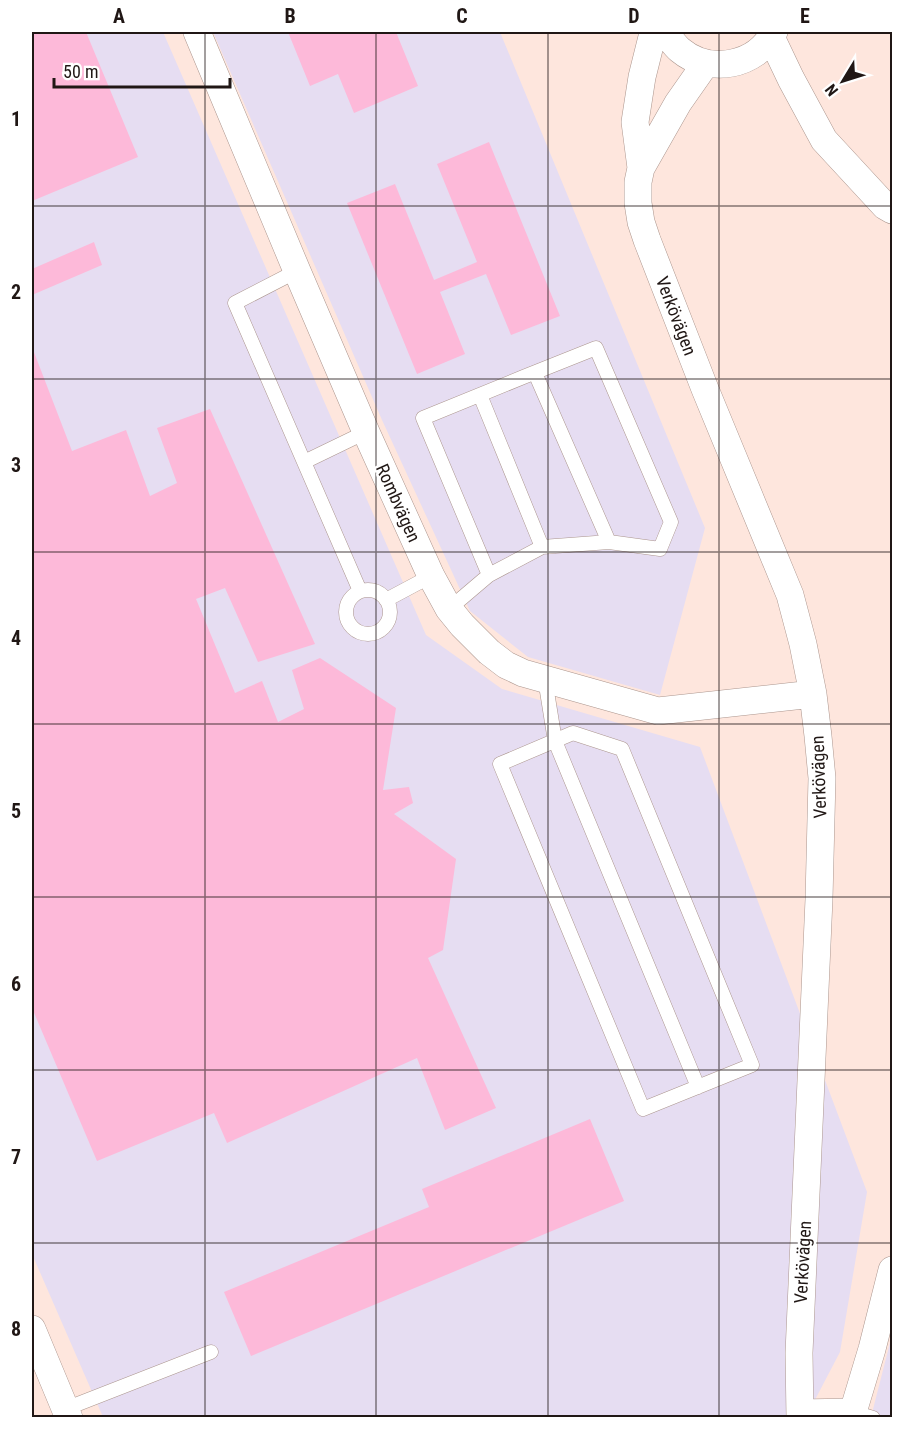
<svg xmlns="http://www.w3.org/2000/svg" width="924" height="1449" viewBox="0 0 924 1449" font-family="'Roboto Condensed',sans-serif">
<rect width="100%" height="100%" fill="#fee6dd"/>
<!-- industrial -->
<path fill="#e6ddf2" d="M32,32h131l263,603 76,54 198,58 167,445 -27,160 -34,65h-703l-71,-163z
M213,32h287l205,496 -45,167 -132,-38 -58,-46 -88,-191z
M892,1335v82h-21z"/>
<!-- building -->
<path fill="#fdb9d9" d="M32,32h54l52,125 -106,44z
M288,32h108l22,54 -64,27 -16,-39 -28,12z
M489,142l71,174 -49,19 -25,-61 -46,18 25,62 -48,20 -70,-171 48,-19 39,96 43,-18 -40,-98z
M94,242l8,23 -70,30v-26z
M32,347l40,104 54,-21 24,66 27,-13 -20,-55 53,-19 105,235 -57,18 -33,-74 -29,11 39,94 27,-12 16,41 26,-13 -12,-39 28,-12 76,50 -13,82 26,-3 4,16 -19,11 62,45 -13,91 -15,8 68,150 -51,22 -28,-72 -190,85 -13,-30 -117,48 -65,-153z
M590,1119l34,82 -373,155 -27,-64 205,-85 -7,-18z"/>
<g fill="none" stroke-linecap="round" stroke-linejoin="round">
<!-- service casing -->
<g stroke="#ac968e" stroke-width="15">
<path id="service" d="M297,271l-62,32 125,288
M535,373l74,169 51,7 11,-27 -75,-174c-58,23 -115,46 -173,70l66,157 53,-28
M480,395l62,152 67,-5
M304,462l62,-30
M346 612a22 22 0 1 1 44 0a22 22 0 1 1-44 0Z
M386,600l45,-24
M449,609l40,-34
M545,679l10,62 143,346
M573,733l49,16 130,316 -109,44 -143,-345z
M65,1409l146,-57
M853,1412l20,6"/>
</g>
<!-- minor casing -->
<g stroke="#ac968e" stroke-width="28">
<path id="minor" d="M197,32l100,239 69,161 65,144 18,33 13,16 27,27 17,13 17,8 135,38 155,-17
M665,32c5,6 9,13 15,18 30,25 76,16 94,-18
M771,37l20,42 33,61 61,66 7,4
M706,63l-28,40 -37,65 -3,14v21l3,19 6,18 58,149 85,206 13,49 10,50 5,42 4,42 -3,121 -20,454 1,65
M641,168l-6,-46 7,-45 10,-40 3,-5
M32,1329l37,89
M800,1413l53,-1 19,-63 20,-79"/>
</g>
<!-- service -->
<use href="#service" stroke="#fff" stroke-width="14"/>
<!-- minor -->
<use href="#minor" stroke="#fff" stroke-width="27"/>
</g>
<!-- grid -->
<path fill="none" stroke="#201715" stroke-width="1.5" stroke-opacity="0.55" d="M205,32v1386M376,32v1386M548,32v1386M719,32v1386M32,206h860M32,379h860M32,552h860M32,724h860M32,897h860M32,1070h860M32,1243h860"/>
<g text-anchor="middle" stroke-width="5" stroke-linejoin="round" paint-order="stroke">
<!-- street labels -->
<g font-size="18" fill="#201715" stroke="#fff">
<text transform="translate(676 316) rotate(69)" y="6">Verkövägen</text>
<text transform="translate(398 503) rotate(66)" y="6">Rombvägen</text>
<text transform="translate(819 777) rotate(-92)" y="6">Verkövägen</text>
<text transform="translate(803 1262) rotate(-87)" y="6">Verkövägen</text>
</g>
</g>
<!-- border -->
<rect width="924" height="1449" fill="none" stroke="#ffffff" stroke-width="66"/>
<!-- north arrow -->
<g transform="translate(843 81) rotate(232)" stroke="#ffffff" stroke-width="4.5" paint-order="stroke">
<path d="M0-4.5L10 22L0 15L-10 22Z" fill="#201715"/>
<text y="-9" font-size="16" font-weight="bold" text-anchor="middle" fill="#201715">N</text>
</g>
<!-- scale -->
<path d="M54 78v9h176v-9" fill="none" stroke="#201715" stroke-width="3"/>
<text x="63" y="78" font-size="18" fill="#201715" stroke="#ffffff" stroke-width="4.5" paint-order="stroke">50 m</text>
<rect x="33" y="33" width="858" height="1383" fill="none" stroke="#201715" stroke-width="2"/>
<g font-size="20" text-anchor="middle" font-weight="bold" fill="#201715">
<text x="119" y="23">A</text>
<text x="290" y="23">B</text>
<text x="462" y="23">C</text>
<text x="634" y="23">D</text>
<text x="805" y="23">E</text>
<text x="16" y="126">1</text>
<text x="16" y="299">2</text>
<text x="16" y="472">3</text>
<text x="16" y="645">4</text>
<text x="16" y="818">5</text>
<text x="16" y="991">6</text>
<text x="16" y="1164">7</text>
<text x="16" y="1336">8</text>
</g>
</svg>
